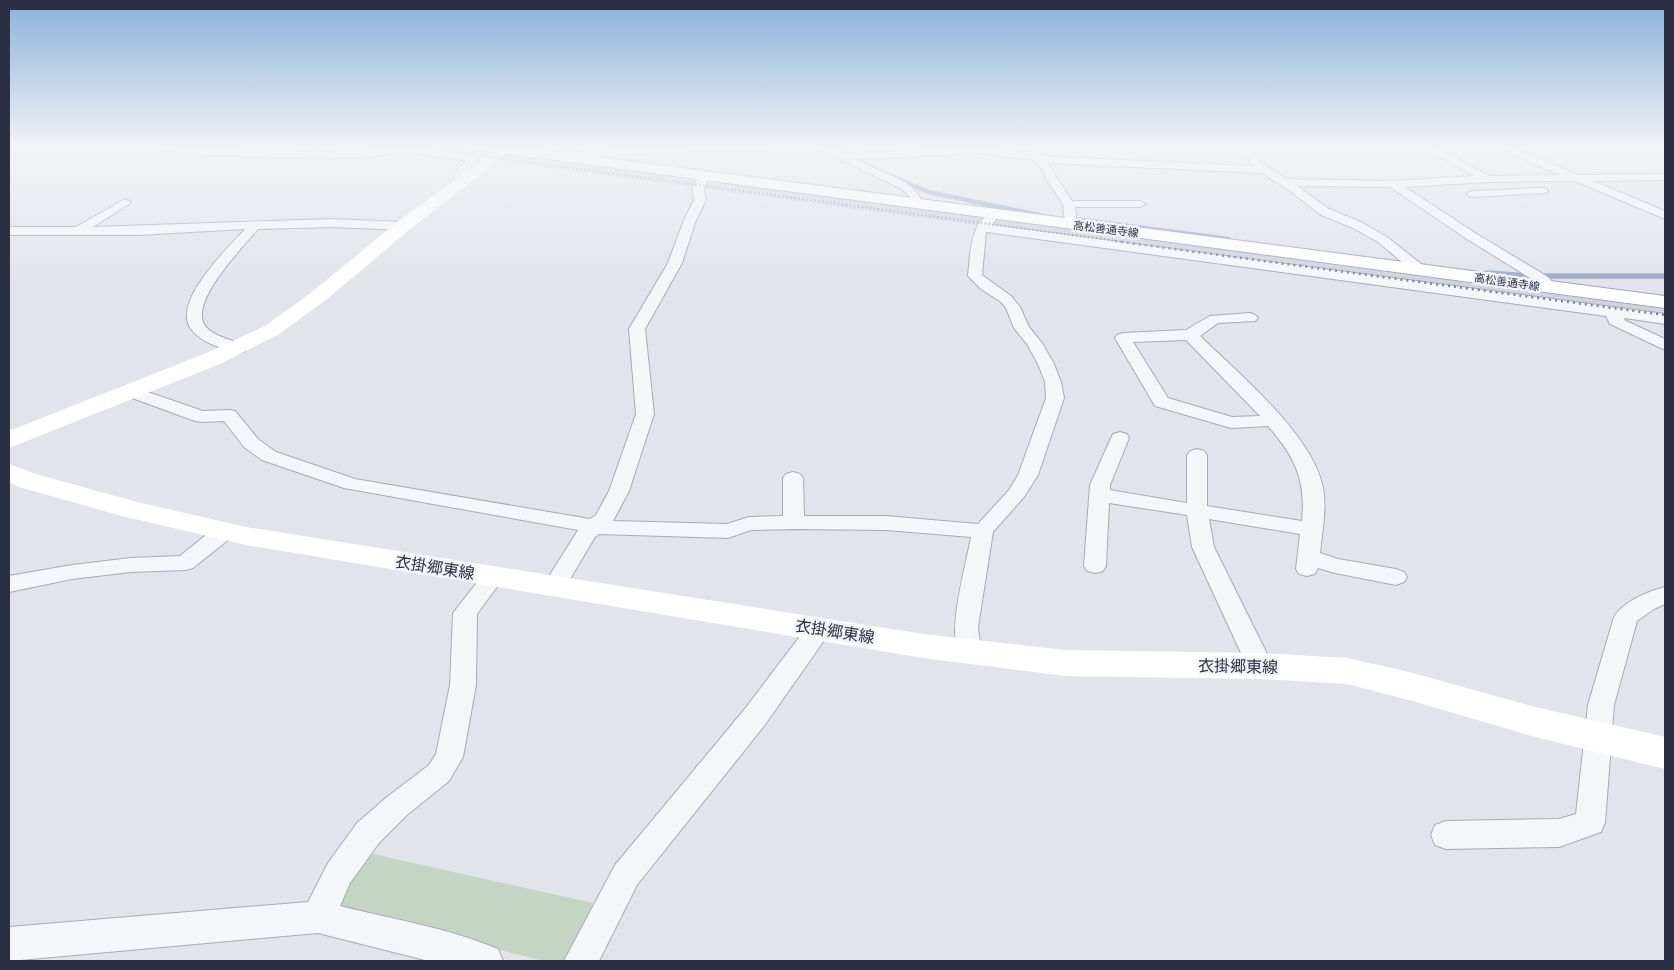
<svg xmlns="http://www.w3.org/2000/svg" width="1674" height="970" viewBox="0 0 1674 970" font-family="Mulish,'Noto Sans JP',sans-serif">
<rect width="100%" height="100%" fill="#e2e4eb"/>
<!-- built -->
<path fill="#d0d3dd" d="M392,147h63l247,32 288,40 675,90v8z"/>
<!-- green -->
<path fill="#c5d5c3" d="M364,852l229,51 -25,58h-24l-213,-53z"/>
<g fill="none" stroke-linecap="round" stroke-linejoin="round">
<!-- stream-far1 -->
<path stroke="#9daccb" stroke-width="4.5" d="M831,147l12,4 35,20
M493,157l25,-4
M891,176l37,16 111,23
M1075,219l153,20"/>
<!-- stream -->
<path stroke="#9daccb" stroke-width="5.5" d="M1487,273l42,3h136"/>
<!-- street casing -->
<g stroke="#a7aab5" stroke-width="2">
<path id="street" d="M156,147l162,5 102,-5 54,9 5,3 -15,16 3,8 -6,3 -4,-1 -4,-10 13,-14 -55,-9 -50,5 -43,1 -108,-3 -49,-5z
M649,147h123l-5,3 -94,2 -116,7 -5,-3 5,-3z
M815,147h17l14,7 124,-7 58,5 4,-2 9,6 212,10 -13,-19h10l10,15 27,17 106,2 81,-5 -51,-29h13l53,29 71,-1 -63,-28h15l66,28 87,-1v6l-72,1 72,30v8l-90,-38 -88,1 -82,5 70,46 73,44 10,11 -2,3c-9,2 -12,-2 -18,-8l-71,-44 -77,-52 -93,-1 32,23 32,13 26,15 38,30 2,3 -2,3h-10l-37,-31 -25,-14 -32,-13 -35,-27 -24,-15 -215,-10 25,38h68l6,3 -6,3h-65l2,17 -6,4 -6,-4 -2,-20 -16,-24 -5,-11 -10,-10 -53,-6 -123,6c21,13 60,20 67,45l-6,3 -4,-1 -3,-9 -8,-8z
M704,173l5,3 -5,13 2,11 -10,20 -14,43 -37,66 9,85 -25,77 -16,30 114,3 22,-7 34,-1v-38l3,-4 7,-2 7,2 3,4 1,38h82l92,8 31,-34 9,-15 28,-77 -1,-16 -7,-18 -11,-20 -13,-16 -8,-20 -5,-6 -20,-13 -13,-13c2,-17 2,-56 23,-62l6,4 -5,7 673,89v10l-40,-6 -1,2 41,19v11l-55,-26 -4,-8 -620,-84 -4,43 29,21 9,11 9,20 13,16 12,21 7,18 3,16 -26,77 -14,22 -31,35 -15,95 3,24 -3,6 -9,3 -9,-3c-14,-25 6,-91 11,-120l-85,-7 -92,-1 -43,1 -23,8 -129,-4 -4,3 -32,54 -8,3 -8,-3 -4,-5 35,-56 -234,-42 -82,-28 -18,-13 -20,-26 -23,1 -6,-1 -71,-26 -3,-4 3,-4 6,-1 73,25 26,-1 6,1 23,28 18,13 79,27 235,40 6,-4 13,-24 27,-77 -7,-85 39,-66 16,-43 10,-20 -2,-11 8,-15z
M1542,188l4,1 2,2 -2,2 -74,4 -6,-3 6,-3z
M125,199l6,3 -2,2 -36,23 239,-8 71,3 6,4 -6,4 -71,-3 -74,2c-14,17 -72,75 -52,98 9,10 26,13 39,18l2,3 -2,3 -6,2c-16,-4 -38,-10 -48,-24 -20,-27 37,-81 54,-100l-107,6h-129v-8h67z
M1250,313l5,2 3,3 -3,3 -37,2 -18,13c38,37 113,99 123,152 4,21 -1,44 -3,65l18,6 58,10 8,3 3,5 -3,5 -8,3 -61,-12 -17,-5 -3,6 -8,2 -8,-2 -3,-5 4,-35 -91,-15 5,28 59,119 -4,7 -9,2 -9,-2 -4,-7 -55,-119 -5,-32 -78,-12 -3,63 -3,5 -8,2 -8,-2 -3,-5 6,-81 21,-47 2,-4 7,-2 7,2 2,4 -19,47v5l77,13v-48l3,-4 7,-2 7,2 3,4v51l95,15c4,-41 -7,-64 -34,-95l-37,2 -76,-22 -40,-68 2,-3 6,-2 63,-3 24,-14zM1186,340l74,76 -28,1 -64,-19 -35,-56z
M225,524l8,2 3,5 -3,5 -40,32 -8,2 -54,2 -59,7 -63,13v-16l63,-11 59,-7 49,-2 37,-30z
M494,568l8,3 3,5 -28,38 -1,71 -13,72 -14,24 -42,34 -28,28 -29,40 -10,23c52,13 108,22 158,43l5,12h-74l-111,-28 -309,28v-34l299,-25 20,-39 29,-40 30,-26 42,-32 7,-11 14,-69 3,-72 33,-42z
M1665,587v17l-11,5 -17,12 -23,84 -9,118 -4,9 -42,15 -113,2 -11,-4 -4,-10 4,-10 11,-4 113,-2 17,-5 12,-109 26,-88c10,-16 33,-25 51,-30z
M819,620l9,3 3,6 -3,6 -64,91 -127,159 -38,76h-35l51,-96 129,-155 66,-87z"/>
</g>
<!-- primary casing -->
<g stroke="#a1a6b7" stroke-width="2">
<path id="primary" d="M480,147h42l1143,149v12l-1178,-157z"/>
</g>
<!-- street -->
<use href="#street" fill="#f5f6f9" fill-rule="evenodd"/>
<!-- secondary -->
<path fill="#fff" fill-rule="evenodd" d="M499,147h11l2,3 -20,12 -3,6 -80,62 -83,70 -47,34 -59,30 -211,84v-17l195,-77 61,-28 47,-34 85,-70 81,-59 3,-6z
M9,464l30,11 98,27 109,25 677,107 142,16 195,3 87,5 62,14 126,35 130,30v32l-130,-32 -126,-37 -62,-16 -87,-5 -195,-3 -142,-18 -677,-113 -124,-29 -103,-29 -10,-5z"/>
<!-- primary -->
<use href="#primary" fill="#fff" fill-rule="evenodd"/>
<!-- rail-far1 -->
<path stroke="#7b8195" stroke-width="2" stroke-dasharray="1 3" stroke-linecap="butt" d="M414,147l710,95"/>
<!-- rail -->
<path stroke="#7b8195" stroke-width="2.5" stroke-dasharray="2 4" stroke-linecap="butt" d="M1115,241l550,74"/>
</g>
<!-- sky -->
<linearGradient id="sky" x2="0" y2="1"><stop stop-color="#8ab1dc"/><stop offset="0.52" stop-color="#f2f3f6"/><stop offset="1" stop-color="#f2f3f6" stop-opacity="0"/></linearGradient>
<rect width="1674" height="283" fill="url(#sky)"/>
<g text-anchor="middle" stroke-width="5" stroke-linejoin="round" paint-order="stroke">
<!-- far-street labels -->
<g font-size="11" fill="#2a2f43" stroke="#f2f3f8">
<text transform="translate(1106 229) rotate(7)" y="4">高松善通寺線</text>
<text transform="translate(1507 282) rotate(8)" y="4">高松善通寺線</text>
</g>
<!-- near-street labels -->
<g font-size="16" fill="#2a2f43" stroke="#f2f3f8">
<text transform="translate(435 567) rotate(9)" y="6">衣掛郷東線</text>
<text transform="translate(835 631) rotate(9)" y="6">衣掛郷東線</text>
<text transform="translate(1238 666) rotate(1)" y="6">衣掛郷東線</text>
</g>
</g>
<!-- border -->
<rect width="1674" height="970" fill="none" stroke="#2a2f43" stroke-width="20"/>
</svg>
